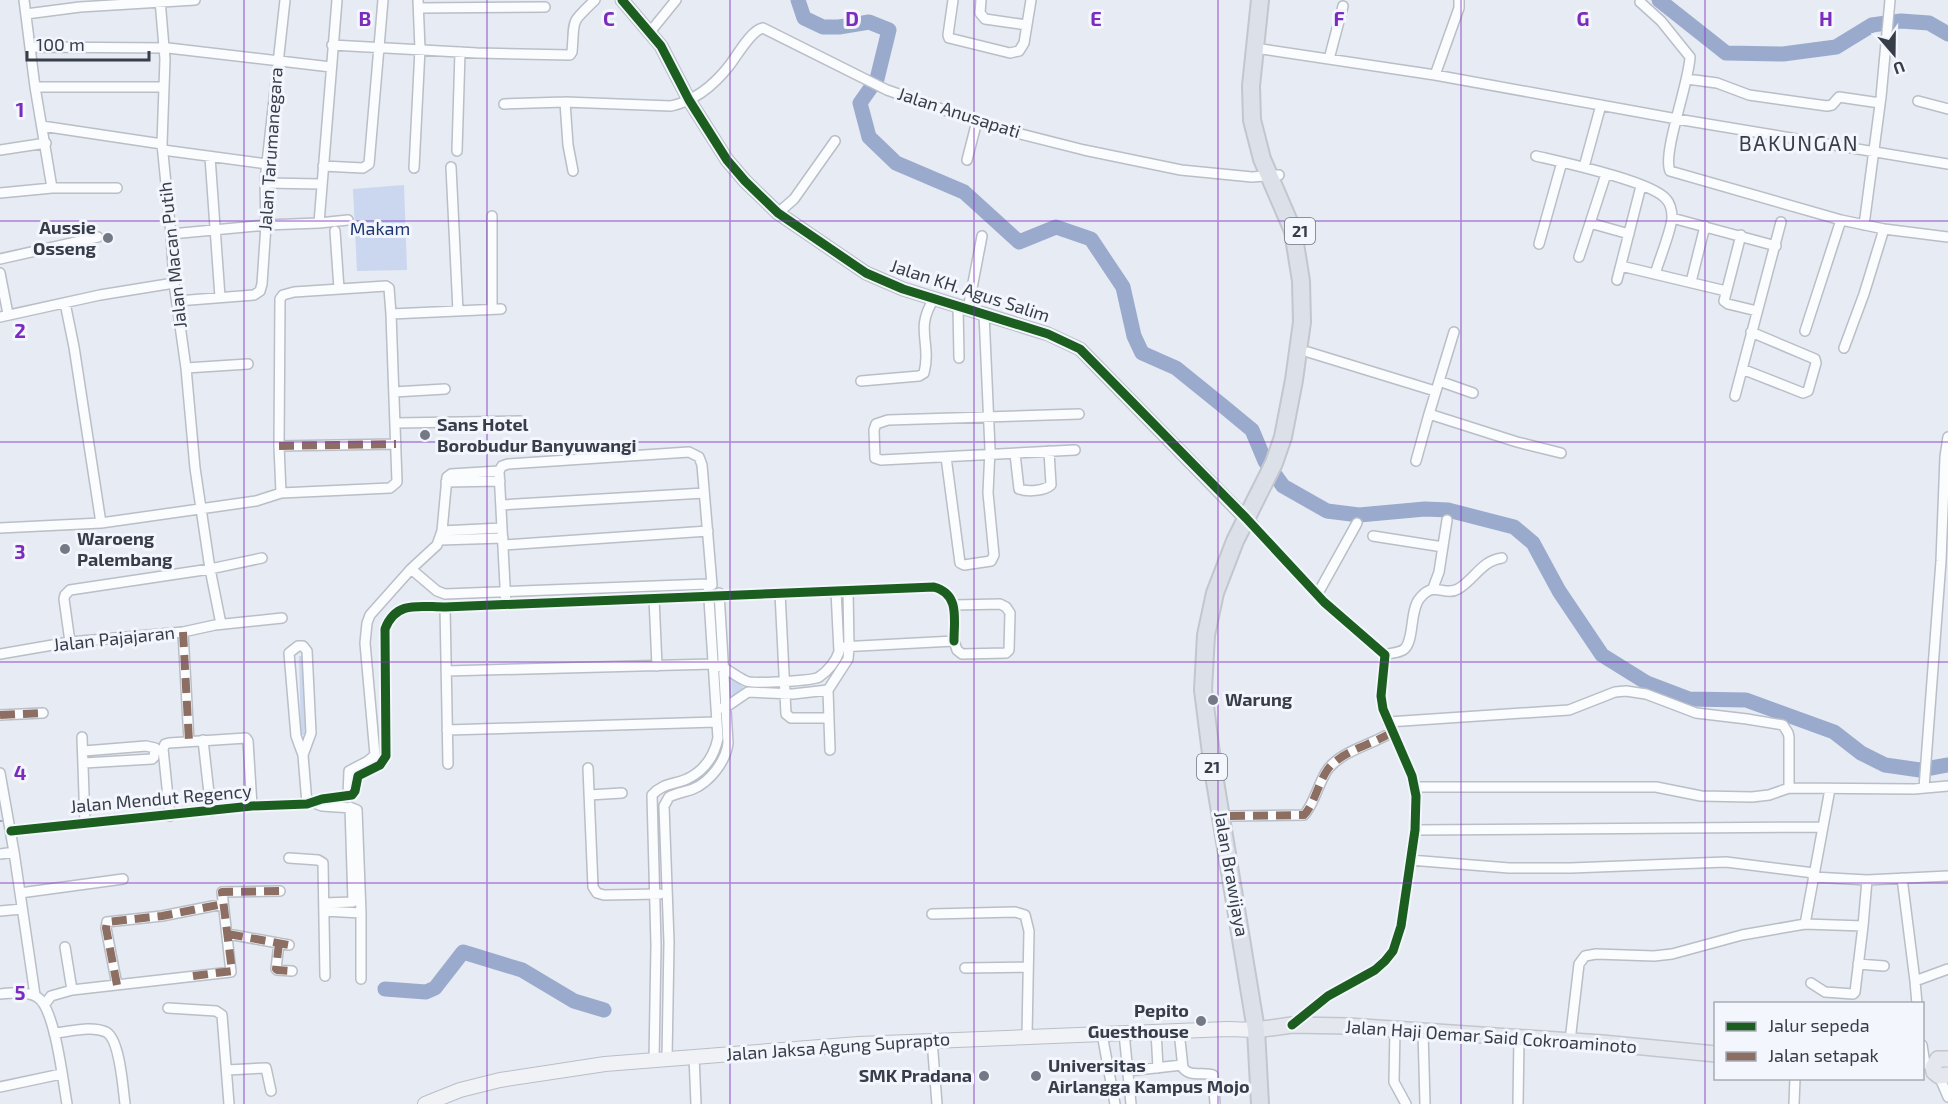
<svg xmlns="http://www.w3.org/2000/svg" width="1948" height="1104" viewBox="0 0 1948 1104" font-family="'Exo 2',sans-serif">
<rect width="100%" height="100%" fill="#e6ebf4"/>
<!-- green -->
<path fill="#cbd7ef" d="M404,185l3,85 -50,1 -4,-82z
M299,656h8l1,79h-7z
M731,676l13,12 -12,12z"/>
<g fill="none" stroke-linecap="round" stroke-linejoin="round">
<!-- stream -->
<path stroke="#9aaacc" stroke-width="2" d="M0,821h2"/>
<!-- river -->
<path stroke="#9aaacc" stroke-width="15" d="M798,0l6,18 19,9h16l30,-5 20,8 -12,49 -17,24 9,34 27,26 68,29 55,50 37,-15 35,12 32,48 11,49 8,17 34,15 47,38 29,24 13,31 18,25 44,25 32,4 66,-6 23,1 66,17 19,16 26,48 43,64 45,28 42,16 57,1 88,32 27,21 24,12 35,5 28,-5
M1659,0l67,53 57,1 53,-7 36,-22 29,-4 28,2 19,11
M385,989l41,3 9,-4 28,-36 59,18 52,31 30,9"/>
<!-- minor casing -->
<g stroke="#b9bec7" stroke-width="12">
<path id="minor" d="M24,0l11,87 17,101
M160,0l5,59 -3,85 9,90 3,49 12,85 9,100 15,101 11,55
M953,0l-5,35 1,3 61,15 9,-2 5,-8 7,-43
M981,0l-1,13 5,6 42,6
M1640,2l21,19 29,36c-1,26 -28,97 -20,114l171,49 43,9 64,8
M419,8l126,-1
M26,14l54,-7 115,-7
M650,32l26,-32
M332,45l145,8 93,2 2,-3c3,-34 -3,-27 23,-52
M30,47l138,1 163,19
M1255,48l180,27 242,44 271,45
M1329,59l14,-53
M1435,75l24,-67v-8
M1687,79l30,4 32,12 78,11 5,-1 7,-8 41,6
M35,87h129
M1918,101l30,8
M565,102l3,43 5,26
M504,104l61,-2 106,4c23,-5 43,-21 58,-40 8,-10 22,-36 34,-38l124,62 106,37 91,23 97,20 71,7 27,-2
M42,126l120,18
M0,150l46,-7
M163,150l104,14
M457,151l3,-99
M1536,156c25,6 115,25 130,43 4,4 6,12 6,18 0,12 -13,43 -17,57
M210,157l10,140
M967,160l10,-39
M323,166l40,2 6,-4 14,-164
M451,167l7,144
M1584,167l17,-62
M414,168l6,-119 -2,-49
M265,183l56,1
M0,193l52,-5h65
M778,213l16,-14 41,-58
M492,216v93
M1672,218l104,28
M319,223l29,-3
M1590,223l39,11
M1864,225l17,-128 9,-97
M335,231l4,58
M171,234l95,-9 53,-2 18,-223
M1741,235l-17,66 4,3 29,7
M1539,244l23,-82
M1579,257l27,-83
M0,259l98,-22
M1621,266l105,25
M0,273l8,41
M1617,280l24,-94
M1691,282l14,-56
M177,301l77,-6 6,-4 2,-7 4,-59 -1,-44 20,-181
M65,303l9,44 27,176
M958,306l1,52
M968,309l14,-73
M391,314l110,-5
M0,317l100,-22 74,-12
M1805,331l36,-111
M1454,332l-25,82 88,28 44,11
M1844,348l20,-54 20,-65
M1308,352l127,39
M186,368l62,-4
M1742,369l61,24 5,-2 8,-28 -1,-4 -64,-27
M861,381l58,-5 5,-3c8,-30 -10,-44 10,-74
M1439,381l34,12
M394,392l51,-3
M1735,396l46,-174
M395,423l125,-2
M279,446l117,-2
M1075,450l-194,10 -6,-2 -1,-28 2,-6 12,-4 191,-6
M1015,454l4,35c9,3 25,2 32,-4l-2,-34
M946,457l14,106 4,2 27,-4 3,-6 -6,-62 2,-44 -6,-135
M1416,461l13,-47
M446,482l54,-1
M501,505l203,-12
M1252,525l72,77 61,53 -4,41 2,13 29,67 4,20 -1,34 -14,96 -8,25 -8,10 -10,9 -47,26 -36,29
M0,528l101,-5 155,-22 25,-8 109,-5 7,-6 -6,-168 -2,-26 -3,-2 -92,6 -11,3 -3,4 -1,147 2,47
M442,531l60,-3
M1373,536l70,11
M440,540l63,-2
M503,545l205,-14
M411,569l26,22 8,3 263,-10
M1433,588l6,-16 8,-52
M780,593l6,121 5,4h38
M1317,595l40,-72
M654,598l3,68
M506,605l-7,-134 3,-5 6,-2 181,-12 10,5 3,8 10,120 -4,-1 10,154c-4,19 -14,33 -31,41 -14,6 -24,4 -35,16l4,150 -2,116
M445,607l3,157
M183,632l6,109
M70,642l-6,-43 1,-4 5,-5 140,-21 52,-11
M298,646h5l4,5 4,82 -8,22 -7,-19 -7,-83z
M840,647l114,-6 3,9 5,4 44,-1 3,-3 1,-37 -4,-6 -6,-3 -45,1
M0,654l70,-12 113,-10 32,-7 67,-7
M1385,655c5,-2 13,-2 18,-5 12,-7 6,-40 17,-52 15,-18 24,-1 38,-9 17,-10 23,-28 44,-31
M446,671l267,-7c14,3 21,12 33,17 6,3 67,0 73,-4 9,-6 17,-16 20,-25l-3,-61
M828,690l2,60
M722,708l4,-1 22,-15 45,2 35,-4 20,-31 1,-13 -1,-56
M0,715l43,-2
M1388,722l181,-12 46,-18 11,-1 20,3 50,19 51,6 36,6 5,8 1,4v51
M447,730l269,-8
M82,737l3,86
M203,740l8,71
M84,751l62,-5 9,2 -1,9 -2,2 -68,4
M303,755l4,49
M588,768l5,119 4,6 7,2 56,-1
M0,773l14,79 21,143
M1414,787h242l45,9 51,1 17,-2 20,-7 125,1 34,-3
M1924,788l17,-227 4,-104 3,-20
M589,795l33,-2
M348,796l1,-25 19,-10 7,-6 -10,-112 2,-20 3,-8 41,-46 26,-24 5,-14 5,-54 4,-3 48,-3
M314,803l8,3 30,2 5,2 4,103v66
M170,816l-7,-67 2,-5 4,-1 77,-5 2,3 4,65
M1230,816l74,-1c11,-12 14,-32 24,-46 15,-19 44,-24 64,-37
M1415,830l407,-3
M11,831l241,-25 55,-2 15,-5 30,-4 3,-4 3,-15 22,-11 6,-9 -1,-127c11,-29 35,-22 60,-22l489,-20c26,7 20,32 20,54
M0,854l14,-2
M289,858l29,2 5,3 2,113
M1410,860l99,8h62l155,-6 88,11
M1813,877l54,3
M1902,878l13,103
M20,893l103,-14
M324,903l29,-1 -3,-95
M0,911l22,-2
M324,911l37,2
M932,914l83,-2 10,3 4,16 -2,105
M1805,924l58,2 4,-46 81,-4
M228,934l61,11
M279,943l-3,26 1,1 15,1
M65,947l7,43
M1858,964l26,2
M965,968l63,-1
M1811,983l14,9 28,2 2,-2 8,-66
M117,985l-11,-57 1,-6 55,-6 61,-12
M0,994c11,-1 28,-3 37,3 18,10 26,85 30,107
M45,1004l6,-8 21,-6 159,-18 -9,-80 58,-1
M1917,1004l-2,-23 33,-12
M168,1008l48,3 6,4 7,89
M1395,1029l-1,53 12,22
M1156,1031l2,37
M1179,1031l4,37c8,10 20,3 30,7l2,29
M1423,1031l2,73
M54,1033c15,-1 37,-8 52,-1 14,7 17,57 19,72
M1124,1033l7,71
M1102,1034l13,70
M932,1040l5,64
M1570,1041l9,-77 6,-8 11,-2 58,2 18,-2 70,-19 63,-11 25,-135
M1922,1045l3,19
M694,1056l2,48
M667,1059l2,-117 -5,-136 5,-9c8,-4 16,-5 24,-8 17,-7 33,-28 35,-46l-9,-150
M227,1070l39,-2 5,23
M1128,1071l54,-6
M1939,1076l9,21
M0,1087l61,-13
M1518,1104l1,-67
M1794,1104l1,-26"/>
</g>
<!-- tertiary casing -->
<g stroke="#b9bec7" stroke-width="15">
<path id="tertiary" d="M622,0l39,46 28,54 38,60 18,21 33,32 88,60 37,16 145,45 32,15 172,176"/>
</g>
<!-- secondary casing -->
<g stroke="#b9bec7" stroke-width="16">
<path id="secondary" d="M425,1104l35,-14 40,-10 105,-16 254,-20 369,-15 28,1"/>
</g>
<!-- primary casing -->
<g stroke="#c3c6cc" stroke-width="18">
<path id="primary" d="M1256,1030l36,-5 56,1 254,17 114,11
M1948,1059h-10l-5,8 1,5 5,4 9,-1"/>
</g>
<!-- trunk casing -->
<g stroke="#c3c6cc" stroke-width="20">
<path id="trunk" d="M1260,1104l-4,-74 -43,-261 -10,-79 3,-55 9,-42 20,-52 39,-78 9,-26 11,-57 8,-58 -1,-41 -8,-50 -31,-72 -10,-39 -1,-34 9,-86"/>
</g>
<!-- minor -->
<use href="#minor" stroke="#fbfcfd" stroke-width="9"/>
<!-- tertiary -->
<use href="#tertiary" stroke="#fbfcfd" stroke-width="12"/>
<!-- secondary -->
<use href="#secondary" stroke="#f0f2f6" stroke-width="14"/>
<!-- primary -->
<use href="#primary" stroke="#e4e8ee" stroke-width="15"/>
<!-- trunk -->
<use href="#trunk" stroke="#dce1e9" stroke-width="16"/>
<!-- quiet -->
<path stroke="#8d6e63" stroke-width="8" stroke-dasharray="15 8" stroke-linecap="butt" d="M279,446l117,-2
M183,632l6,109
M0,715l43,-2
M1230,816l74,-1c11,-12 14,-32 24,-46 15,-19 44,-24 64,-37
M228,934l61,11
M279,943l-3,26 1,1 15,1
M193,976l39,-5 -10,-79 58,-1
M117,985l-11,-57 1,-6 55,-6 61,-12"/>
<!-- cycleway casing -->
<g stroke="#f3f6fc" stroke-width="13">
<path id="cycleway" d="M622,0l39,46 28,54 38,60 18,21 33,32 88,60 37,16 145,45 32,15 166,169 78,84 61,53 -4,41 2,13 29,67 4,20 -1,34 -14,96 -8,25 -8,10 -10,9 -47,26 -36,29
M11,831l241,-25 55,-2 15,-5 30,-4 3,-4 3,-15 22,-11 6,-9 -1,-127c11,-29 35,-22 60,-22l489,-20c26,7 20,32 20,54"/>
</g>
<!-- cycleway -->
<use href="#cycleway" stroke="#1b5e20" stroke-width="9"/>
</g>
<!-- grid -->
<path fill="none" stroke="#7b2cbf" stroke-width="1.5" stroke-opacity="0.55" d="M244,0v1104M487,0v1104M730,0v1104M974,0v1104M1218,0v1104M1461,0v1104M1705,0v1104M0,221h1948M0,442h1948M0,662h1948M0,883h1948"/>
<!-- markers -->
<g fill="#747a85" stroke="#f3f6fc" stroke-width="2">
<circle cx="108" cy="238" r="6"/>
<circle cx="425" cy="435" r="6"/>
<circle cx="65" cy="549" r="6"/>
<circle cx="1213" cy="700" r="6"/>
<circle cx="1201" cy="1021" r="6"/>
<circle cx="984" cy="1076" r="6"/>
<circle cx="1036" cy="1076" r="6"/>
</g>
<g text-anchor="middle" stroke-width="6" stroke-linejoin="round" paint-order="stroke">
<!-- shield labels -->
<g fill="#f3f6fc" stroke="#6f747f" stroke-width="1.5">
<rect x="1285" y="218" width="30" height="26" rx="4.5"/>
<rect x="1197" y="754" width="30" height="26" rx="4.5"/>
</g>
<g font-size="16" font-weight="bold" fill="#373d49">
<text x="1300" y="237">21</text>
<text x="1212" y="773">21</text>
</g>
<!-- street labels -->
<g font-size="18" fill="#373d49" stroke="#f3f6fc">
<text transform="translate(959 113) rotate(18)" y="6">Jalan Anusapati</text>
<text transform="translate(271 149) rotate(-86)" y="6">Jalan Tarumanegara</text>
<text transform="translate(173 255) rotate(-96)" y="6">Jalan Macan Putih</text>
<text transform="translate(970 291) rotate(18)" y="6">Jalan KH. Agus Salim</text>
<text transform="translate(114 639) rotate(-6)" y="6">Jalan Pajajaran</text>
<text transform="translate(161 799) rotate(-5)" y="6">Jalan Mendut Regency</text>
<text transform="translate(1231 874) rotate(80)" y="6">Jalan Brawijaya</text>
<text transform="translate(1491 1037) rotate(4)" y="6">Jalan Haji Oemar Said Cokroaminoto</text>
<text transform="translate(838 1047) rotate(-4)" y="6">Jalan Jaksa Agung Suprapto</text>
</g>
<!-- poi labels -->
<g font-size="18" font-weight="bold" fill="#373d49" stroke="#f3f6fc" text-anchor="start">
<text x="96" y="234" text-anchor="end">Aussie<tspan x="96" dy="21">Osseng</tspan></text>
<text x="437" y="431">Sans Hotel<tspan x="437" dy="21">Borobudur Banyuwangi</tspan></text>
<text x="77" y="545">Waroeng<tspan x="77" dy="21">Palembang</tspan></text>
<text x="1225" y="706">Warung</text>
<text x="1189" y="1017" text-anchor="end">Pepito<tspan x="1189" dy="21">Guesthouse</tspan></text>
<text x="1048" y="1072">Universitas<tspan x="1048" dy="21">Airlangga Kampus Mojo</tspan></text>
<text x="972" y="1082" text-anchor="end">SMK Pradana</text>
</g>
<!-- park labels -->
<g font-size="18" fill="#213971" stroke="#f3f6fc">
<text x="380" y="235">Makam</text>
</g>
<!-- quarter labels -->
<g font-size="21" letter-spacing="1.5" fill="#373d49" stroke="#f3f6fc">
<text x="1799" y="151">BAKUNGAN</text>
</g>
</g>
<g font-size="20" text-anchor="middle" font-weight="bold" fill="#7b2cbf" stroke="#f3f6fc" stroke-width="6" stroke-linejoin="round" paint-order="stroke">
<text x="365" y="26">B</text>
<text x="609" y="26">C</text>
<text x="852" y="26">D</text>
<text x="1096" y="26">E</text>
<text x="1339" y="26">F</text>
<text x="1583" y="26">G</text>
<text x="1826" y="26">H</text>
<text x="20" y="117">1</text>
<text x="20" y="338">2</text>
<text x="20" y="559">3</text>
<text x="20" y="780">4</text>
<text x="20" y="1000">5</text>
</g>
<!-- legend -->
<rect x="1714" y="1002" width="210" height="78" fill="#f3f6fc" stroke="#a8acb4" stroke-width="1.5"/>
<rect x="1726" y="1022" width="30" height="9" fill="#1b5e20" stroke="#a8acb4" stroke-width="1.5"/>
<text x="1768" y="1032" font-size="18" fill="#373d49">Jalur sepeda</text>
<rect x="1726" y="1052" width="30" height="9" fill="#8d6e63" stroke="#a8acb4" stroke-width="1.5"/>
<text x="1768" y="1062" font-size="18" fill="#373d49">Jalan setapak</text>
<!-- north arrow -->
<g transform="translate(1894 54) rotate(160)" stroke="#f3f6fc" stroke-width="4.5" paint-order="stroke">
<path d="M0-4.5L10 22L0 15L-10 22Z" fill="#373d49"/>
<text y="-9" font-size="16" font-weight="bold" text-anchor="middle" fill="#373d49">U</text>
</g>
<!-- scale -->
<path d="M27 51v9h122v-9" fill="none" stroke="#373d49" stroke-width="3"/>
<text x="36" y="51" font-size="18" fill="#373d49" stroke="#f3f6fc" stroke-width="4.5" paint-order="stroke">100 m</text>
</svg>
